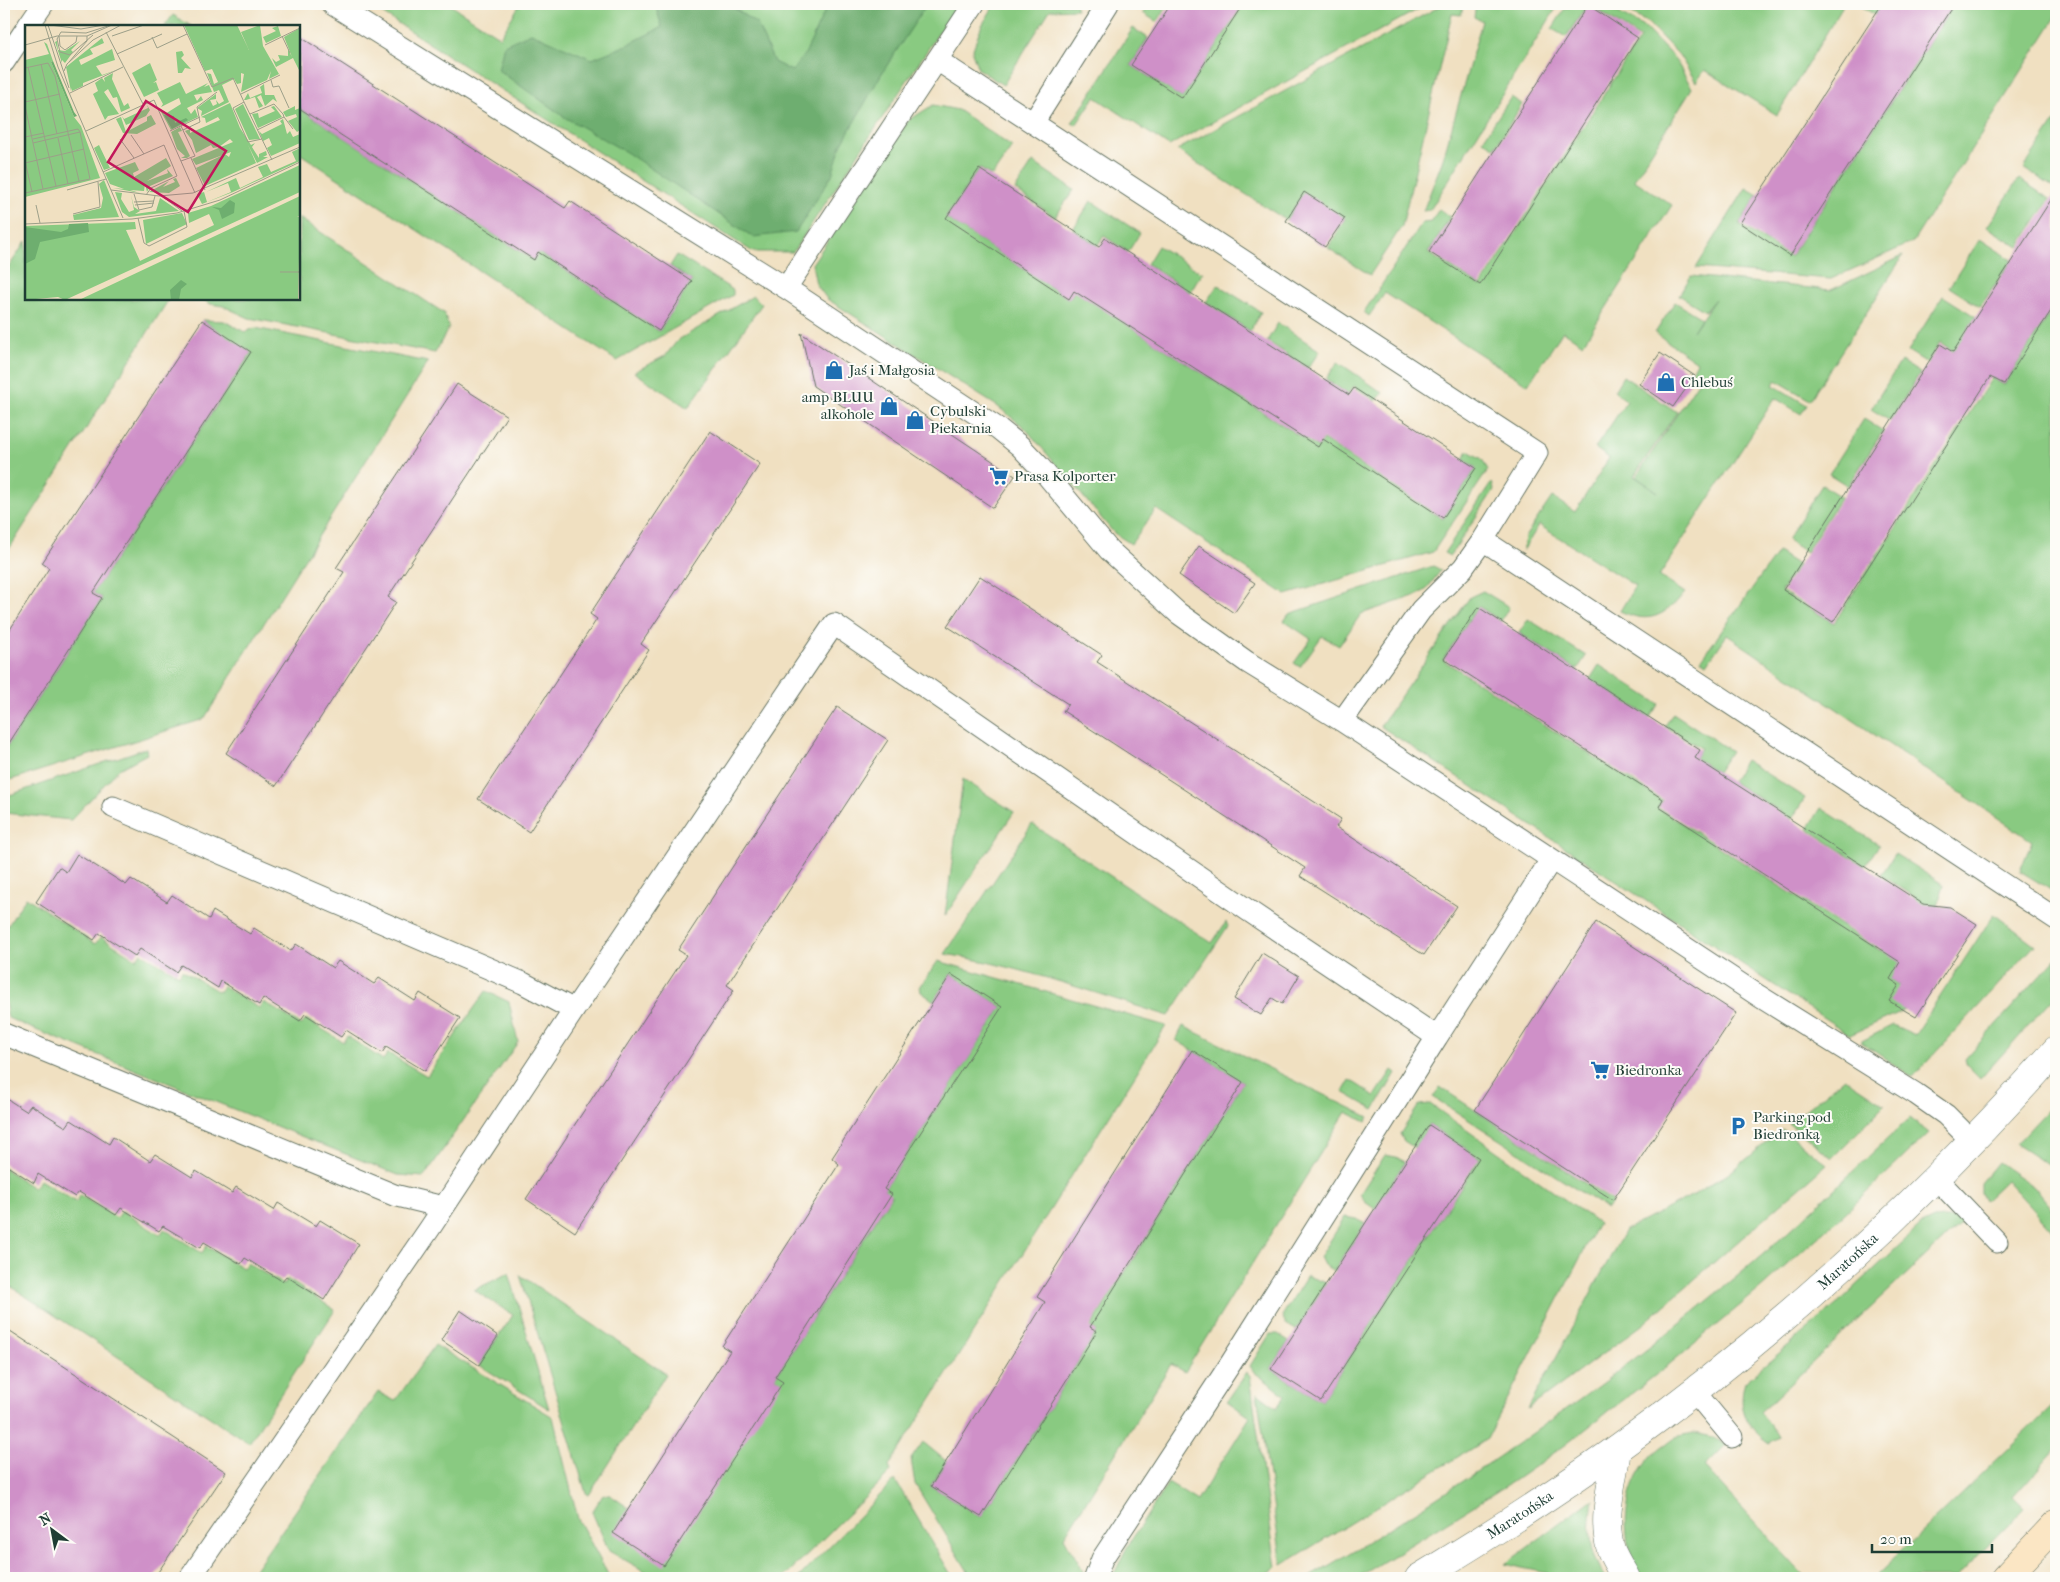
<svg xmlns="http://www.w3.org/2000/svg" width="2060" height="1582" viewBox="0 0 2060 1582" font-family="'IM FELL French Canon',serif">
<rect width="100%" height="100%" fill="#fdfcf7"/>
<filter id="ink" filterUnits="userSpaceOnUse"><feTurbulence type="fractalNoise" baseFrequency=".02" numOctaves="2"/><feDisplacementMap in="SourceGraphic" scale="10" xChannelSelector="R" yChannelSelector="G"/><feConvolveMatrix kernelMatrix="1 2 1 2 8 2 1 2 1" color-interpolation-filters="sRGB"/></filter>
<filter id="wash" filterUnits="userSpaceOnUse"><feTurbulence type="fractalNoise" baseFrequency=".0096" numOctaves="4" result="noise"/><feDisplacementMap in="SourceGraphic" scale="20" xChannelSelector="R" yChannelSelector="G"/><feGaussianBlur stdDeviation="1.12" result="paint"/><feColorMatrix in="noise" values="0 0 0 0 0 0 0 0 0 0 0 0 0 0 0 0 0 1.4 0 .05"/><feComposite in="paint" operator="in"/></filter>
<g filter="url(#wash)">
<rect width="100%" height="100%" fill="#f0e0c1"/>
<!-- green -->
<path fill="#89ca81" stroke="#54845a" d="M368,4h81l51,33 20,-33h438l-165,248h-40z
M995,4h80l2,5 -27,1 -47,75 -25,-16 -6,-17 9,-25z
M1148,4h21l-12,18 -14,-9z
M1244,4h184l-259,142 -74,-49 -19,28 -4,-2 61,-95 15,10 -17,27 51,33z
M1444,4h20l-3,11 -9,-1 -50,212 -32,49 -42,-27 17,-29 -41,-26 -18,27 -109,-70z
M1476,4h75l6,3 -127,203 -7,1 19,-49 40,-141 -8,-4z
M1584,4h19l42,24 30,31 17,29 -58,92 38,25 -89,139 -20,-13 -35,54 -143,-92 -16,23 -5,-4 58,-89 9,-1 8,-13 11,8 -22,36 53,33 159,-248 -52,-34 -22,33 -14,-8 13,-21z
M1615,4h227v3l-65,108 -72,-45 -9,12 -17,-27 -31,-32z
M1858,4h24l-7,11z
M1940,4h116v13l-143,225 -82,37 -135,-11 50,-80 12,7 -19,29 51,33 160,-246z
M173,15l18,11h-26z
M1511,97l11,7 -27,44 -12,-8z
M933,105l25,5 54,37 -20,29 -13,-8 -33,50 123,81 6,-8 243,157 5,-8 120,79 33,-51 -13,-9 5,-8 14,8 6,11 -55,82 -147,43 -130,-86 -25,35 -17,-11 -89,-105 -28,-22 -170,-107 -11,-15 -4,-20 97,-144z
M299,108l234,152 5,-8 121,79 33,-50 -22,-15 7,-11 56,35v5l-116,66 -318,-208z
M2056,120v69l-32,-21z
M1033,162l41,28 -19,27 -40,-27z
M2019,179l31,20 -31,48 -32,-20z
M1091,201l49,32 -12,19 -24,-16 -7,10 -24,-17z
M299,218l145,95 5,14 -14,26 -186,-35 -26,-12 -12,-2 -9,-5h97z
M1980,239l32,21 -32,47 -31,-20z
M26,241v58h143l-165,258v-283z
M1158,246l44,27 -12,19 -43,-28z
M1903,256l-93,144 -34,-20 -3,5 34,20 -6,9 -26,-16 -116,178 26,17c-21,23 -35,32 -65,18l15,-25 -96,-61 -16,26 2,-14 27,-40 23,15 34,-54 -14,-10 32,-47 -13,-10 9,-15 54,36 -43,64 24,16 -22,-15 64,-98 -9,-6 6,-11 -42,-29 20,-31 26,16 -8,13 22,-32 -10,12 -26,-16 12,-19 140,14z
M1218,285l43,27 -11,19 -44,-29z
M753,296l9,8 -74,104 -54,-36 31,-16 13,-16z
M1943,296l33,21 -22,35 -14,-10 -13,21 -19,-12z
M2056,304v589l-36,-22 12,-30 -305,-206 -20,29 -6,-4 77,-108 20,13 -17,26 53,32 158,-245 12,7z
M202,320l22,1 21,11 10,-4 173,34 -224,357 -200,63v-31l98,-153 -9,-5 158,-240z
M1278,323l42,28 -12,17 -41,-27z
M1901,361l19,12 -30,48 -19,-12z
M1338,362l45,31 -7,8 -22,-15 -6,8 -22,-15z
M1864,419l19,12 -35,55 -19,-12z
M1492,482l2,8 -44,66 -6,-3z
M1822,485l19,12 -35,55 -19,-12z
M1433,566l8,4 -15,20 -9,5 -56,19 -22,32 -17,-10 -22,31 -6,-4 17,-24 -27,-18 5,-7z
M1483,591l26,16 -8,14 -23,-15 -35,54 219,140 -4,8 223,143 34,-54 -34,-22 14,-21 49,31 -7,21 -47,73 9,6 6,25 -55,25 -470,-309 90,-129z
M1528,619l58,37 -9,14 -58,-37z
M1599,665l60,39 -9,13 -60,-38z
M1673,713l58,38 -14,21 -22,-14 6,-10 -36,-22z
M146,748l1,6 -28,15 -48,51 -67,-7v-16z
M1745,760l60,38 -13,21 -60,-38z
M963,779l51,33 -69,104z
M1821,808l58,37 -14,21 -57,-37z
M1032,824l180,119 14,-21 2,4 -59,90c-73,-22 -148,-50 -224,-62z
M26,897l69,47 6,-7 35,22 5,-6 38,22 3,-5 37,22 4,-6 36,22 5,-6 37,23 5,-6 37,23 4,-6 36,24 5,-7 39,23 59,-85 23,11 9,40 -94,135 -26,-2 -372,-149 -18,-8 -4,-22v-64z
M1994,914l41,31 -122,132 -53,-35 33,-17 22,10z
M2056,958v37l-76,84 -13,-13 -2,-7z
M938,961l228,65 -277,440 2,6 -108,106h-126l-48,-27 -17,-39 11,-17h7l19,13 153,-126 -7,-5 117,-182 -8,-6 118,-182 -51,-33 -17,27 -13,-9 -1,-5z
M1183,1026l186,91 -3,5 -20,-10 -161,260 -14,-8 -107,173 19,34 -2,7h-109l-57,-94 -4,-25 12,-17 23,19 -15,25 50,31 116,-186 -6,-4 152,-245 -67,-42z
M1392,1070l4,3 -22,37 -31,-18 7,-12 25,16z
M1844,1078l41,27 -53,53 -43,-35z
M1440,1087l172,114 -5,8 -174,-112z
M2056,1101v69l-40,-26z
M1430,1104l168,119 -111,216 -205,126 -25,-172 20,15 8,-13 -31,-23 -4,-6 20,-32h8l11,7 -18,28 50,32 159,-243 -51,-33 -14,23 -11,-7 -4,-7 19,-29z
M1910,1118l19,15 -85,81 -83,74 -95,79 -102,79 -52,36 -155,96h-49c153,-91 303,-194 439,-310 56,-47 108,-100 163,-150z
M1782,1129l45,35 -185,161 -114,84 97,-179 68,-35 43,-27z
M1385,1155l11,2 9,5 -30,47 -10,-7 -5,-8z
M1998,1162l36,25 22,26v21l-50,-54 -22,21 -4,-8v-9z
M4,1168l29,20 7,-8 36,22 4,-7 37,23 5,-7 38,24 4,-6 38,24 4,-7 37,22 4,-5 37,22 3,-6 48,31 -86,133 -245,-161z
M1345,1217l11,2 9,5 -31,47 -10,-6 -4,-8z
M1945,1218l20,1 -205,193 20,25 -11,6c-23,-16 -32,-34 -24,-61l90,-76 86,-81 13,-6z
M509,1273l40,136 -70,-44 34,-50 -39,-25z
M520,1275l146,99 -77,121 -3,-2z
M1307,1276l19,7 -30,47 -10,-6 -4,-8z
M435,1345l118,72 25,102 32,59h-361l129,-186 17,9z
M1247,1372l3,4 26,192 -17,10h-147l15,-31 41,-64 29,18 53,-84 -23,-16z
M2056,1403v46l-43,48 11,11 -69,70h-81z
M1694,1433l19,4 13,8 -22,22 102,111h-164c-27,-40 -19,-103 21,-132 4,-2 8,-7 13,-9 5,-2 13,-3 18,-4z
M895,1480l58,98h-155z
M1593,1499c-4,32 -5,50 12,79h-36l-64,-14z"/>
<!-- forest -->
<path fill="#6eae6f" stroke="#467652" d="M655,4h73l29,20 17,38 18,9 14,-19 22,-48h99l-45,69 -41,72 -9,30 -36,57 -43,5 -127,-85 -60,-34 -68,-48 6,-25 27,-12 61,26 35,-14 35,-18z"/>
<g id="blocks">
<!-- building -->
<path fill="#cf90c8" d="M1171,4h72l-61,94 -51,-33z
M1882,4h72l-164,252 -50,-33z
M1588,5l50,33 -158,247 -51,-33z
M299,36l266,172 5,-7 122,80 -33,50 -121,-79 -4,8 -235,-152z
M979,169l120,78 6,-9 244,157 5,-7 122,80 -33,50 -120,-79 -5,8 -244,-156 -5,8 -123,-81z
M1304,192l41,26 -20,29 -39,-26z
M2056,192v111l-52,81 -14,-7 -157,245 -50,-32 157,-246 13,8z
M202,320l49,32 -158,241 9,5 -98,153v-112l45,-71 -7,-5z
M801,333l214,143 -22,32 -180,-122z
M1660,353l35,23 -22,31 -34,-23z
M457,384l50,32 -119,181 8,5 -120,184 -50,-33 118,-181 -8,-4z
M710,431l50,33 -119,180 8,6 -120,182 -51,-33 119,-180 -7,-5z
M1199,546l56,37 -21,30 -55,-38z
M980,576l122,79 -5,7 244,157 -5,8 121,79 -33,49 -124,-79 5,-8 -242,-157 5,-7 -121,-78z
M1478,607l222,143 -5,8 228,146 27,3 27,17 -61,93 -27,-16 10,-16 -9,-6 10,-17 -241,-155 4,-8 -219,-140z
M837,707l51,33 -161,245 7,5 -159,242 -49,-33 160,-244 -8,-5z
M77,854l49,31 5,-6 36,23 5,-7 37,24 4,-8 37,23 4,-6 37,23 5,-7 37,24 5,-7 36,23 5,-6 36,23 5,-8 40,25 -35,53 -39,-24 -4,6 -36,-23 -5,7 -36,-23 -5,7 -37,-23 -4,7 -38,-24 -3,7 -37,-23 -5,7 -36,-23 -5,7 -36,-23 -5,7 -58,-38 23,-35 7,5z
M1596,922l140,91 -123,187 -138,-90z
M1262,953l37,23 -17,28 -10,-6 -11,17 -27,-16z
M951,974l51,33 -118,182 8,5 -117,183 8,5 -119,184 -51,-33 117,-182 -8,-5 117,-182 -7,-6z
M1192,1050l51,32 -153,245 7,4 -116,186 -50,-31 114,-184 -8,-5z
M4,1097l22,14 5,-6 35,22 5,-7 38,24 4,-7 37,24 5,-7 37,23 4,-6 36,22 4,-6 38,23 4,-7 38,23 4,-6 39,24 -35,56 -38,-24 -4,5 -37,-23 -4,6 -37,-22 -4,6 -37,-22 -4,5 -38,-23 -5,7 -37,-23 -4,5 -37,-23 -4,9 -30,-19z
M1429,1125l50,33 -158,243 -50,-32z
M460,1310l38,26 -19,29 -38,-25z
M4,1327l222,145 -72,106h-150z"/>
</g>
</g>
<g filter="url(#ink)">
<use href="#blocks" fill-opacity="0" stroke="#687665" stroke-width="1"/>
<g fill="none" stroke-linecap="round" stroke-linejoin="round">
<!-- service casing -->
<g stroke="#687665" stroke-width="23">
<path id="service" d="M332,4l454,284 213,141 21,17 19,20 70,84 69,63 69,49 95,59 417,275 157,98 30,21 25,25
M28,26l15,-22
M937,60l600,393 -54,87 -20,28 -42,42 -79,111
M4,62l22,-33
M1033,123l75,-119
M786,288l188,-284
M1483,540l573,379
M113,807l410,176 51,27
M4,1034l390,161 49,12
M1437,1037l114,-177
M1936,1178l61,64
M1694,1391l38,46
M190,1578l240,-350 144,-218 260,-386 415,287 188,126 -206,326 -129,196 -7,19"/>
</g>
<!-- tertiary casing -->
<g stroke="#687665" stroke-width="29">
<g id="tertiary">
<path d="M1617,1449c-4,32 -16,69 -6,101 4,10 10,19 15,28"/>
<path id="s1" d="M1419,1578c68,-41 135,-84 199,-130 160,-115 308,-251 438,-398"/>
</g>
</g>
<!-- secondary casing -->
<g stroke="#687665" stroke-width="29">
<path id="secondary" d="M2005,1578l51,-54"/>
</g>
<!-- service -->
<use href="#service" stroke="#fff" stroke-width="21"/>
<!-- tertiary -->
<use href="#tertiary" stroke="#fff" stroke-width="28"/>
<!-- secondary -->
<use href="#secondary" stroke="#fbe6c4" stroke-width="28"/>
</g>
</g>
<!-- icons -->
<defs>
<g id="shop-bare" transform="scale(1.5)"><path d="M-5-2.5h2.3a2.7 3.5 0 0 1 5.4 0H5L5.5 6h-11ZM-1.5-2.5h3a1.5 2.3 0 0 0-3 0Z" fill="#1f6fb2" stroke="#fdfcf7" stroke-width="2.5" paint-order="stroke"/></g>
<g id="supermarket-bare" transform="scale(1.5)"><path d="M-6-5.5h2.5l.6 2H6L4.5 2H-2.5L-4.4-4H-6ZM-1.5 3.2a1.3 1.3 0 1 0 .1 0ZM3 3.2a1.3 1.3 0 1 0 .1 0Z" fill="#1f6fb2" stroke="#fdfcf7" stroke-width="2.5" paint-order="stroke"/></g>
<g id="parking-bare" transform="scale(1.5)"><path d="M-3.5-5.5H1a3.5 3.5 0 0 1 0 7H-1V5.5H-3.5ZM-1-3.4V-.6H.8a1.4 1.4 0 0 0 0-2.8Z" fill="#1f6fb2" stroke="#fdfcf7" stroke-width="2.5" paint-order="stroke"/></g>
</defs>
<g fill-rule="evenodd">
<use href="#shop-bare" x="834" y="370"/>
<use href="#shop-bare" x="1666" y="382"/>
<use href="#shop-bare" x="889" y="406"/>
<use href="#shop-bare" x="915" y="420"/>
<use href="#supermarket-bare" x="999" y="476"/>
<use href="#supermarket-bare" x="1600" y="1070"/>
<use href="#parking-bare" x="1738" y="1126"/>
</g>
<g text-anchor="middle" stroke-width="4" stroke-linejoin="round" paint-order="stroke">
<!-- poi labels -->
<g font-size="15" fill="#1f3d34" stroke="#fdfcf7" text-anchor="start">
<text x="849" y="375">Jaś i Małgosia</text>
<text x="1681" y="387">Chlebuś</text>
<text x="874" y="402" text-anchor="end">amp BLUU<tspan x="874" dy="17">alkohole</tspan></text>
<text x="930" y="416">Cybulski<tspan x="930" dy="17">Piekarnia</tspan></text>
<text x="1014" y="481">Prasa Kolporter</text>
<text x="1615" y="1075">Biedronka</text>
<text x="1753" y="1122">Parking pod<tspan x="1753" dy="17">Biedronką</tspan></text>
</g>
<!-- street labels -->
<g font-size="15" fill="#1f3d34" stroke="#fdfcf7">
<text dy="5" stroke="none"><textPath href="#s1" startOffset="534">Maratońska</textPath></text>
<text dy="5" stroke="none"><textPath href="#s1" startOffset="119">Maratońska</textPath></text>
</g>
</g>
<!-- overview -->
<g transform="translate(25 25)">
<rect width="275" height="275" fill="#f0e0c1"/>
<path d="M159,0h53l12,25 -8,-18 19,-7 3,21 16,28 -10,5 2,-8 -4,9 -26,12 3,-18 -3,-1v10l-4,1 -3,-5 -12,6 7,17 -28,14 1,-5 -5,-3 19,-14v5l-6,1 3,6 4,-2 -1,-4 3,4 5,-3 -5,-11 -5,2 -7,-19 4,1 3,10 4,-2 -6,-13 -7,2zM253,1l3,10 -15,7 -3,-6 13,-6 -4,-3zM275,3l-1,42 -6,-12 -17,9 -4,-9 4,4 4,-2 -2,-5 10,1v-7l4,8 -8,-20zM77,13l2,5 -14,6 3,5 -14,6 2,5 31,-16 3,11 -19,6 6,9 20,-7 -39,15v3l-11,5 -1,-3v3l-5,-24zM32,16l1,9 7,1 15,-10 -9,9 2,2 -8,11 -3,-3v3l-7,-21zM19,17l3,2 6,17 -2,1 23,55 7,9 19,52 -75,19v-137l24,-6zM157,26l2,4 -3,3 10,11 -6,-1 -3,5h-4l-2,-21zM125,38l7,17 -4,3 3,-1 3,8 -15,7 -12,-24zM88,48l-1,6 12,27 4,-3 2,5 -9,4 -4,-15 -4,1 -5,-9 -4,3 15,22 -11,2 -3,4 -12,-26 5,-3 -3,-8 7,-5 3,4 -1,-4zM155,57l6,12 22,-11 -4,4 5,-2 3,7 -18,3 3,6 4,-5 2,4 -16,8 4,6 4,-5 3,8 -27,13 -11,-20 5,4 16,-10 -2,-6 -18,9 2,-3 -6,-11zM239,59l1,11h9l3,7 -4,-3 -8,7 -4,-11 -4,2 6,9 -4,2 -4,-11 -9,3h-2l4,-7 2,5 12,-5 -2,-6zM205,78l10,25 11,17 4,-2 -3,4 5,8 2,3v-4l7,-3 1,4 -4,2h5l-11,6 -9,-18 8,18 -51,23 -9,-18 29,-14 4,3 2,-5 -35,13 -4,-6 41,-17 -3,-3 -11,8 -6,1 -2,-3 -15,8 -4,-13 -7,-9 5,-2v4l30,-13 -2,-3 -12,6 -1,-5 -4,-1zM218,79l17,35 -11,1 -14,-31zM122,80l3,5 -4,6 -20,9 -4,-9 2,3 24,-11zM249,81l8,11 -24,11 -6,-14 6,-1 1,5 16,-7 -4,-4zM270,81v4l5,-2v22l-3,2 -9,-11 9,-4 -1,-3 -10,3 -3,-5zM126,90l5,9 -19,10 -14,-1 -7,-14 5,-2 5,15 21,-11v-4zM258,94l4,15 3,-3 3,6 7,-3v9l-29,13 -4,-8 5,-3 -3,-7 -6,3 -4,-10 3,3 20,-10 -2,-3zM155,102l2,4 -4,1 12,24 3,-2 -6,4h-6l4,-2 -8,-7 -6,-17zM74,120l11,23 -6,2 -10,-22zM275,123v13l-67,31 -31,12 -5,-10 7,-2 3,10 24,-10 -3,-9 -22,9 30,-14 4,10 23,-11 -5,-10 9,-3 4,8 25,-11 -4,-9zM141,133l5,8 -24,15 21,-8 -1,-4 6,7 -23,10 -3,6 -2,-8 -1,7 -14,-1 10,3 -27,-5 11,1 -14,-5 -5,-11 30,-11 4,8 -6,3 1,4zM275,140v27l-235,108 -7,-3 -33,3v-74l110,-4 1,7 -10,1 14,31 74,-36 -5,-11 -20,9 -1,-10 23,-7zM151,153l4,8 -11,7 -20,-1 20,-11 -6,6 12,-5 -2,-3zM79,155l15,37 -45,3 -1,-5 28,-7 2,-10 -4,-14zM90,167l7,1 -1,6 8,13 5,-2 -3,-15 3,12 6,4 -5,3 21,-3 4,-13 19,13 -50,6 -7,-5zM275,171v20l-3,1h3l-2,83h-219zM157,188l5,11 -41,20 -3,-24z" fill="#89ca81"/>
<path d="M28,36l21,51 3,4 -3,1 -23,-55zM139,90l10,1 1,7 11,-5 2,2 -16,9zM205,175l5,3 -1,10 -12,6 -3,-9 -7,-3 9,1zM63,198l1,9 -49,10 -5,17 -10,5v-37l36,5 7,-3 1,-5zM156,255l6,4 -6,5 -2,11h-8l-1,-10z" fill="#6eae6f"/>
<path fill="none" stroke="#9c9f89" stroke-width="1" d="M20,0l13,42 65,151M23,0l21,63M25,0l31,4 23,-4M158,0l29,62 21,-9 11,24M81,7l37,72M68,10l-23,20 -10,-3 -3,-13 4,-7 25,1 25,-8M34,11l1,10 5,4 11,-8 1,-6M87,11l32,-11M257,11l8,17M127,12l5,11 30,-14M0,20l32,-9h30l25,-11M240,20l35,-17M92,29l45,-20M44,37l18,-21v-5M16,39l16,70M3,42l28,119M0,43l23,-5 7,13 24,105M39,46l3,-7 26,-24 28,-15M246,55l2,7 6,-1 10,22M45,68l53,-26M216,69l39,-19M0,77l35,-8M0,81l18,83M225,89l24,-10 9,10 1,3 -27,13M259,92l9,12M158,105l17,-8 -3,-15 20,-15M61,106l68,-31 41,93M145,106l30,-14M106,110l13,19M0,112l19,-4M33,113l10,46M8,114l45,-10M95,114l14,19M237,114l-14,3 -15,-34 11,-6 28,58M8,118l47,-11 -2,-3M166,133l14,32M0,136l7,31M156,136l14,-5 -14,-30M0,138l59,-14M78,147l61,-27 13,31 -26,12 -5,7M42,165l39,-11M86,165l48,6 34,-3 107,-46M0,168l65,-14 -10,-47M109,169l5,16 13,-3 3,-11M138,172l19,14M109,177l20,-1M11,180l4,18M110,180l19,-2M48,189l27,-7 -2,-25M113,193l6,25 5,3 38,-19 -3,-16M0,199l107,-5 45,-6 43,-13 80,-38M255,247h20"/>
<path fill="#c2185b" fill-opacity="0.15" stroke="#c2185b" stroke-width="2.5" d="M121,76l80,50 -38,61 -80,-50z"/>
<rect width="275" height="275" fill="none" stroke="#1f3d34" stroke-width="2.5"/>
</g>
<!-- margin -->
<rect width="2060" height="1582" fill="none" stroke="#fdfcf7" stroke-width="20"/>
<!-- north arrow -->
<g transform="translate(52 1530) rotate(328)" stroke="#fdfcf7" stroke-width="4" paint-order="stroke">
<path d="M0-4L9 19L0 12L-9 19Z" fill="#1f3d34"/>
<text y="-8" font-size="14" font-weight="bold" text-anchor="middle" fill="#1f3d34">N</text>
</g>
<!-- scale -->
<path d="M1872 1544v8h120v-8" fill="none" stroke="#1f3d34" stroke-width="2.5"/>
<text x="1880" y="1544" font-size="15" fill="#1f3d34" stroke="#fdfcf7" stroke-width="4" paint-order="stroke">20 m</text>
</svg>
